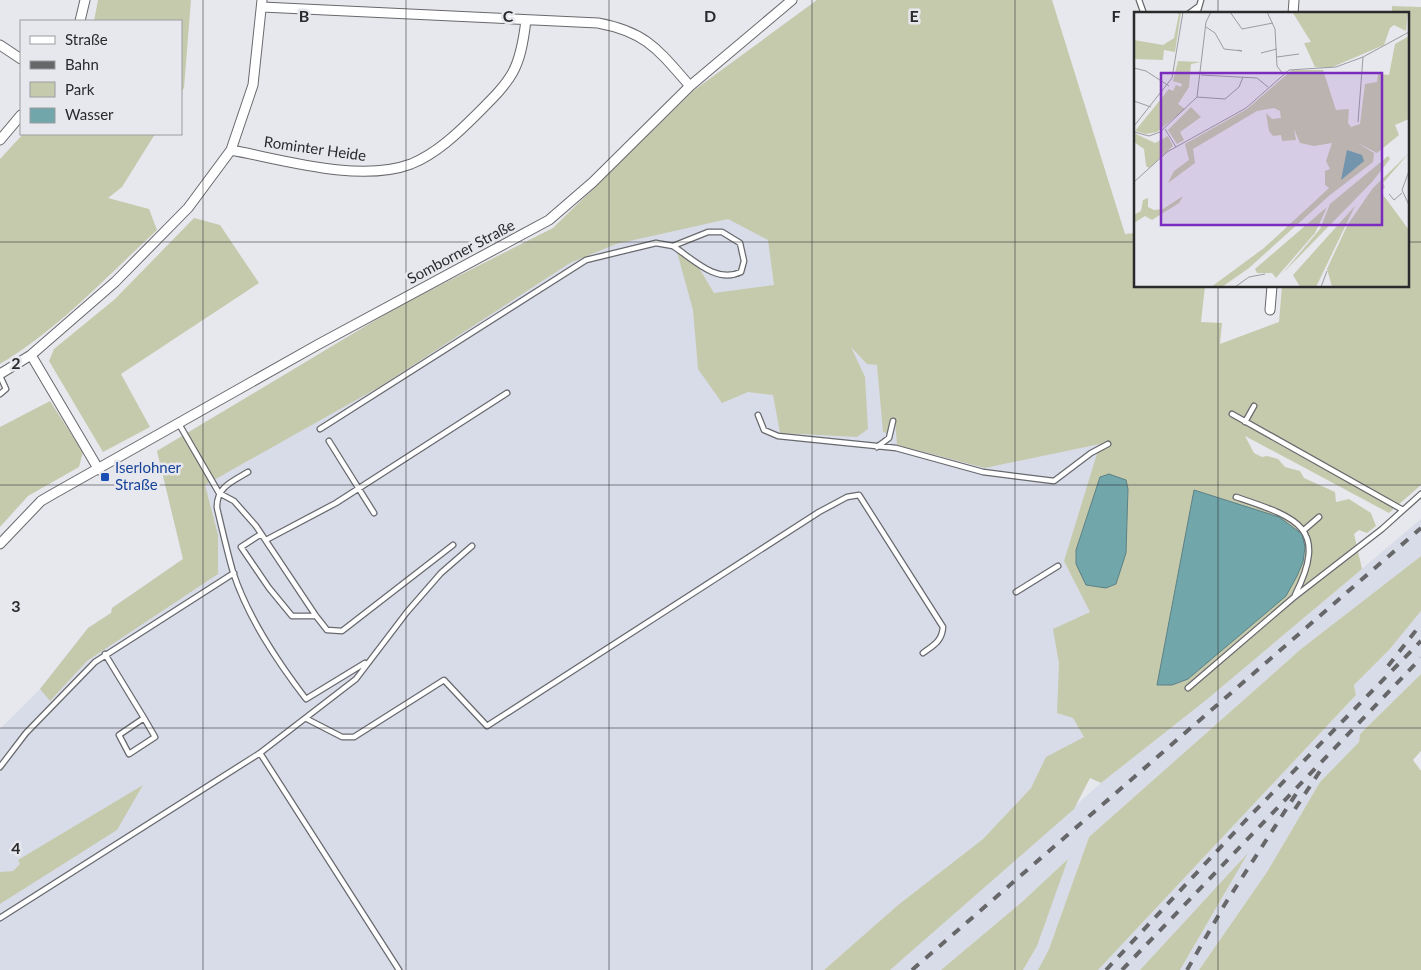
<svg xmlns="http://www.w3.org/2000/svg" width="1421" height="970" viewBox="0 0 1421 970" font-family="Lato,sans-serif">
<rect width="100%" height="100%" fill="#e7e8ed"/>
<!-- built -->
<path fill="#d8dce8" d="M817,0l318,286 24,448 -103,34 -25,20 -48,51 -85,66 -74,65h-824v-241l40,-40 48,-61 23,-15 1,-5 71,-49 -26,-108 242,-145 154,-78 140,-137z
M1421,519v37l-120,93 -212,188 -40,112 -11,21h-15l14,-24 30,-86 -44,41 -82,69h-51l211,-187 104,-82z
M1421,611v63l-61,60 -1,8 -39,40 -53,90 -68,98h-19l66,-114 -106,114h-42l258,-275 -2,-10 35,-35z"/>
<!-- green -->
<path fill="#c6caad" d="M98,0h93l-7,88 -3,4v-71h-87z
M817,0h235l73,234 10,-1v53h70l-4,36 21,1 -2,21 59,-22 3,-36h125v-272h-15v-8l29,1v478l-32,28 -144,-77 9,17 8,4 5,-1 11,3 7,8 15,4 4,7 31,14 1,10 13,-3 22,14 5,13 -9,7 -8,-3 -5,4 8,35 -157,132 -104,82 -11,-5 -16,31 -184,161h-66l74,-65 85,-66 48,-51 15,-31 38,-20 -11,-19 -16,-5 2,-49 -6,-35 37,-17 -26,-51 36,-117 -115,24 -88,-23 -2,-25 -8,13 -4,-1 -6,-67 -10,-1 -16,-17 14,30 3,52 -11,8 -77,-4 -7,-38 -25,-3 -26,11 -24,-34 -5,-59 -16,-58 22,16 15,25 60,-8 -6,-45 -40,-21 -112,25 -46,19 -189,123 -176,99 13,50v39l-131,87 -37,40 -10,-12 48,-61 23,-15 1,-5 71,-49 -26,-108 242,-145 154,-78 140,-137z
M23,134h132l-33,53 -14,11 41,11 8,21c-50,46 -98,99 -157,134v-205z
M194,218l26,7 39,58 -138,91 29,53 -47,25 -54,-91 5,-12 61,-50z
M50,401l33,51 -4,15 -51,29 -28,31v-100z
M1421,556v55l-32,39 -35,35 2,10 -258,275h-60l11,-21 40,-112 212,-188z
M1421,674v77l-8,9 8,11v199h-222l68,-98 53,-90 39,-40 1,-8z
M143,785l-26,45 -117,74v-32l13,-1 7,-7 -2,-4z
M1248,853l-68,117h-40z
M1068,859l-31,87 -14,24h-82l82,-69z"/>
<!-- water -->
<path fill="#71a6ab" stroke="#5c8185" d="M1109,474l17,6 2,9 -2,64 -10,31 -10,4 -20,-3 -10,-21v-14l24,-73z
M1194,490l85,27 23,17 3,13 -2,15 -6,14 -11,20 -98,83 -16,6h-15z"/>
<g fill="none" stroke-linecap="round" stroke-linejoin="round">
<!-- lane casing -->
<g stroke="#67696d" stroke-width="7">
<path id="lane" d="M1139,0l5,14
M1188,14l11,-8
M1197,14l4,-14
M0,376l6,13 -6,5
M1232,414l171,96
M758,415l6,15 14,6 118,12 87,24 71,9 37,-28 17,-9
M1245,422l9,-16
M179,424l40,69 15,8 22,25 60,90
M320,429l266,-169 70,-17 17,3 35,-14h14l18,11 4,18 -3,11c-25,12 -48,-13 -68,-26
M329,441l45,72
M877,447l12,-9 4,-17
M248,472c-15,9 -32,15 -31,36 5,21 10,43 16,64 15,46 44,89 73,127l59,-36
M1236,497c59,20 94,29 59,98
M1304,530l15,-13
M261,534l-20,13 28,41 23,28h24l11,14 15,1 111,-86
M266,540l70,-37 171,-110
M1016,592l42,-26
M105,654l39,64 -25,17 10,19 26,-17 -11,-19
M1188,688l105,-90 89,-69 39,-35
M307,719l35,18h12l90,-57 43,46 332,-214 28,-15 12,-2 84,132c-1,14 -9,18 -20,26
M260,753l139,217
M0,767l26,-34 69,-71 139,-89
M0,918l260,-165 96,-74 51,-67 34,-39 31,-27"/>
</g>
<!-- street casing -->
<g stroke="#67696d" stroke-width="11">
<path id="street" d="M262,7l336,16c49,9 61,28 92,63
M1293,14l1,-14
M80,21l5,-21
M0,45l21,14
M0,140l21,-25
M231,150c53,10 129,33 180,14 25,-10 47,-31 66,-50 35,-35 43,-43 49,-94
M1270,310l2,-24
M31,355l68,115
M0,374l31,-19 84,-73 73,-74 43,-58 22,-65 9,-85
M0,544l41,-43 12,-7 266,-150 230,-124 44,-38 97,-96 102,-86"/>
</g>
<!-- lane -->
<use href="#lane" stroke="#fff" stroke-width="4.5"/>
<!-- street -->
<use href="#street" stroke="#fff" stroke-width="9"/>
<!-- rail -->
<path stroke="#67676a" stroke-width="4" stroke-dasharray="9 9" stroke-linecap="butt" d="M1388,666l33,-42
M1295,809l29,-44
M912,970l509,-442
M1106,970l140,-150 175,-179
M1122,970l299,-312
M1187,970l38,-66 71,-110"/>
</g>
<!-- grid -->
<path fill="none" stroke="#2a2a2c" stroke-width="1" stroke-opacity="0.55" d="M203,0v970M406,0v970M609,0v970M812,0v970M1015,0v970M1218,0v14M0,242h1135M1407,242h14M1218,286v684M0,485h1421M0,728h1421"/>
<!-- markers -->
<rect fill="#1a4fb4" stroke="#e7e8ed" stroke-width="2" x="100" y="472" width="10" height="10" rx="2.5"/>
<g text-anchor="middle" stroke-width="5" stroke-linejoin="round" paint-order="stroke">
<!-- street labels -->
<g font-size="15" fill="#2a2a2c" stroke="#e7e8ed">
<text transform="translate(315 149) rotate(8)" y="5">Rominter Heide</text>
<text transform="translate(461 252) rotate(-28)" y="5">Somborner Straße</text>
</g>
<!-- transit labels -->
<g font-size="15" fill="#164399" stroke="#e7e8ed" text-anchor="start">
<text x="115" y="473">Iserlohner<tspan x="115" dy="17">Straße</tspan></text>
</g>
</g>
<!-- overview -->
<g transform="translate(1134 12)">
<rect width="275" height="275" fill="#e7e8ed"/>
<path d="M41,0h6l-6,40 -11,-2 -1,10 -29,-1v-19l29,5 11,-7 5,-24zM274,0l-2,19 -12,-6 -4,3 -6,17 -54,23 -15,-1 -11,-24 7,-1 -18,-29zM275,24v83l-14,6 4,10 -22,18 -21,-11 18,11 -1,9 -43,33 -81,73 -27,19h-11l53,-39 65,-60 -4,-3v-14l5,-2 -4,-8 6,-18 -18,3 -14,-3 -6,-14 2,11 -14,1 -1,-6 -8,1 -4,-5 -3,-18 6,6 9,-1 -1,-7 -6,-3 -17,3 -64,38 2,14 -27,20 6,-12 15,-11 -4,-16 62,-35 45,-39h31l13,40 13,-1 -1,14 3,4 9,-3 5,-40 12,-2 1,-8 11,1 6,-31zM44,49l23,1 -10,2 -2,23 -11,17 7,5 -28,23 -11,2 -11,-3 34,-42 4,2 3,-6 5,2 1,-3 -9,-3zM57,95l10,10 -21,15 4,8 -7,4 -9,-14zM0,121l21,10 13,-7 5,10 -24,22 -3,-2 -2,-17 -10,-7zM275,141l-26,30 2,4 -4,5 28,38v57h-77l-5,-18 21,-45 25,-36zM254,144l2,3 -18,23 -90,92 38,-45 10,-25zM49,184l-4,7 -27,17 -7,-4 -11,7v-8l7,-4 2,-11 5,-2v9l6,3 9,-1zM221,194l-39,81h-16l-7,-12zM193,195l-12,26 -39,45 -4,-5h-15l-2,-4z" fill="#c6caad"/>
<path d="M213,138l15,5 2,6 -23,19z" fill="#71a6ab"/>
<path fill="none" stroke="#9b9ca0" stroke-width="1" d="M96,0l12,17 31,-6M133,0l8,17 2,37 6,8M72,15l9,6 9,16 18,2 -4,-1M127,41l16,-4M143,45l22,-3M0,56l12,3 23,15M67,63l56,3 11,9M63,85l28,2 14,-12 4,-10M0,89l17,6M224,110l5,-65M0,114l38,-48 11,-66M31,117l11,18M0,120l15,4 11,-4 37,-35 9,-75 5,-10M275,159l-7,19 7,15M0,170l33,-30 79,-44 43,-38 47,-3 27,-10 46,-25M255,182l5,6 8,-7M101,275l14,-10 16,-3M187,275l6,-16"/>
<path fill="#7b2cbf" fill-opacity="0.15" stroke="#7b2cbf" stroke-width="2.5" d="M27,61h221v152h-221z"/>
<rect width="275" height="275" fill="none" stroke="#2a2a2c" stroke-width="2.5"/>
</g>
<g font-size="16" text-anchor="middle" font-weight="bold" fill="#2a2a2c" stroke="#e7e8ed" stroke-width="5" stroke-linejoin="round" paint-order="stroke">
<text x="304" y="22">B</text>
<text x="508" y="22">C</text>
<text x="710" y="22">D</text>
<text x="914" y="22">E</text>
<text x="1116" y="22">F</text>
<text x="16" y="369">2</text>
<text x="16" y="612">3</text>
<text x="16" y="854">4</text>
</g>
<!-- legend -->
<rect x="20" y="20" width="162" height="115" fill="#e7e8ed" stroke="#9b9ca0"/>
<rect x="30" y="36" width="25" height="8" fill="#ffffff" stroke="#9b9ca0"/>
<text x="65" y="45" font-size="15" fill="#2a2a2c">Straße</text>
<rect x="30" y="61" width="25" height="8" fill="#67676a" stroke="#9b9ca0"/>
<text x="65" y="70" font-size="15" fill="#2a2a2c">Bahn</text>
<rect x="30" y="82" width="25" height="15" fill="#c6caad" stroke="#9b9ca0"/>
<text x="65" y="95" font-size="15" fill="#2a2a2c">Park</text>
<rect x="30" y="108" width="25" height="15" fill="#71a6ab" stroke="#9b9ca0"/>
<text x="65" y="120" font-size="15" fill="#2a2a2c">Wasser</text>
</svg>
